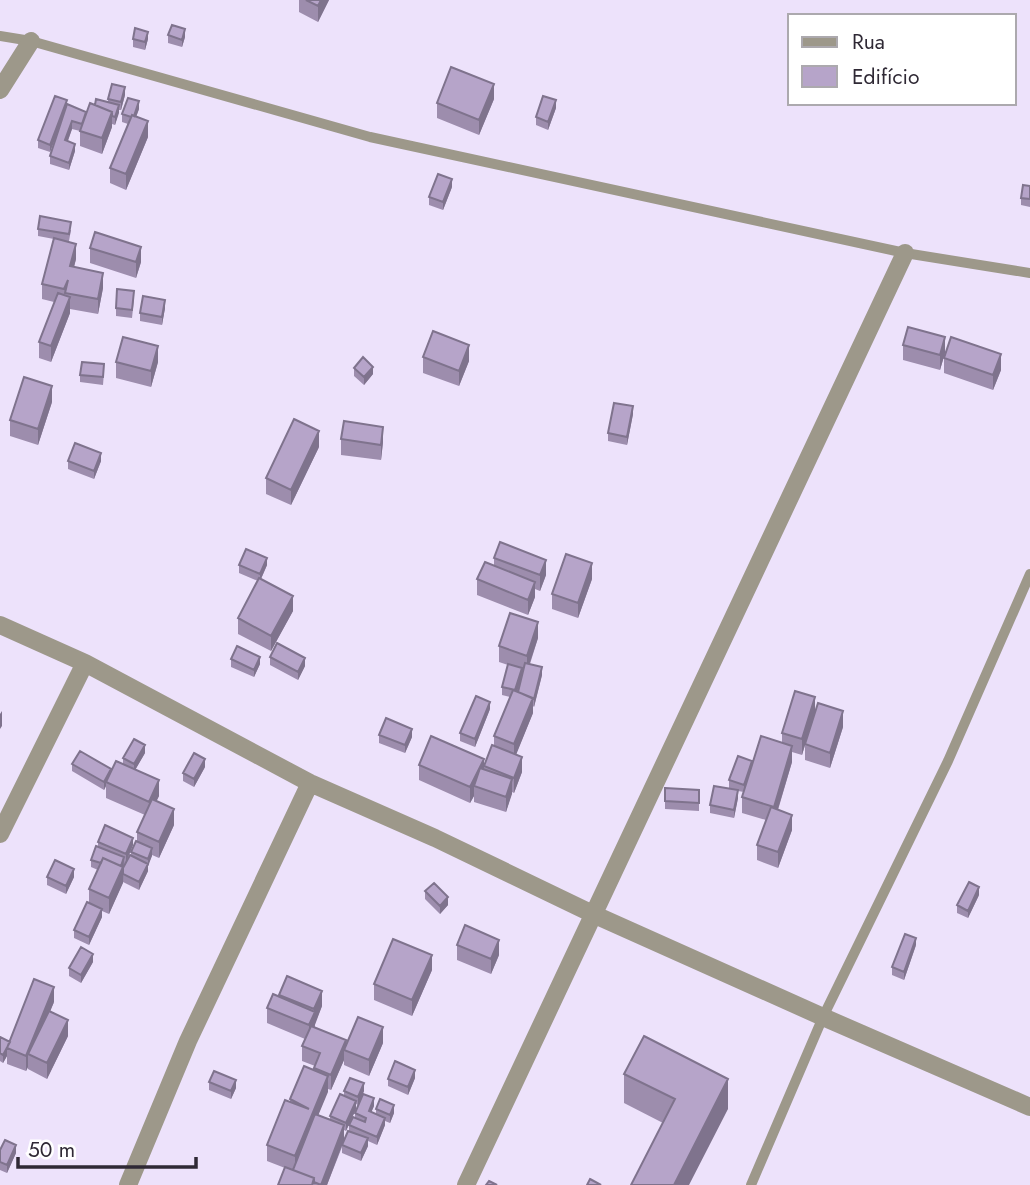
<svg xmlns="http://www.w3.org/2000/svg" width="1030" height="1185" viewBox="0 0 1030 1185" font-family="Jost,sans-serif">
<rect width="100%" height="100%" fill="#ede2fb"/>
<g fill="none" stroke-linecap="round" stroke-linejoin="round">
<!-- lane -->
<path stroke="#9d988a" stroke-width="10" d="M0,36l31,5 339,96 535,116 125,20
M751,1185l72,-168 125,-256 82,-187"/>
<!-- street -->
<path stroke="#9d988a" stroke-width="18" d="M0,90l31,-49
M0,625l85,38 225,120 125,55 160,77 228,102 207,90
M0,834l85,-171
M128,1185l60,-144 122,-258
M466,1185l439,-932"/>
</g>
<!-- wall -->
<path fill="#9d8dad" d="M299,0h30l-11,22 -19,-10z
M168,35l17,2 -3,10 -14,-4z
M133,39h15l-3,11 -12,-3z
M125,95l-4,15h-2l-4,15 -3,-1v3l-10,27 -22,-8v-15l-8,-2 -4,12 7,10 -6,19 -19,-6v-8l6,-19 -6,15 -12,-4v-8l48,-28 9,-7 13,-3v-3z
M494,99l-15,36 -42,-17v-15z
M556,108l-8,22 -12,-5v-8z
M139,109l-3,8 12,20 -22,53 -16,-7v-15l18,-44 -6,-2v-8z
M1030,186v21l-9,-2v-7z
M452,187l-9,23 -14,-5v-8z
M38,229l33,1 -2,11 7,18 -2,8 29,21 -5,26 -28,-5v4l-19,49 -12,-4v-16l15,-40 -12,-3v-15l12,-45 -16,-3z
M90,248l51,14 -5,16 -46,-15z
M134,299l-2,19 -16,-2v-8z
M165,308l-3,17 -22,-4v-8z
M903,345l42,8 -5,17 -37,-10z
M423,357l46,4 -10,25 -36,-13z
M944,358l57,12 -8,20 -49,-17z
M116,362h42l-7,25 -35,-9z
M354,368l19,6 -9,11 -10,-9z
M104,372l-1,13 -23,-3v-7z
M52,402l-14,43 -28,-9v-16z
M633,414l-6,31 -19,-4v-8z
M341,439l42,3 -2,18 -40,-5z
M319,447l-28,58 -25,-11v-16z
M68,461h33l-7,18 -26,-10z
M494,558l52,17 -6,16 -5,-2v8l-7,18 -51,-20v-16l17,-14z
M239,565h28l-6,14 32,32 -22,40 -33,-17v-16l20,-37 -19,-8z
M592,579l-14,39 -26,-9v-15z
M538,638l-8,26 12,11 -8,32 -1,-1v7l-17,41 6,18 -8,21 -2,-1 -6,20 -32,-10v-6l-4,7 -51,-23v-15l65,5v-4l10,-20v-10l16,-39 -8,-2v-8l6,-22 -9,-3v-16z
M270,657l35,9 -7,14 -28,-15z
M231,659l29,5 -6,13 -23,-10z
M490,709l-15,38 -15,-6v-8z
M843,727l-13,41 -25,-8v-15l-3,10 -10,-3v10l-14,48 14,20 -14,38 -21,-8v-15l9,-25 -24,-7v-16l2,-5 -6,-1v7l-4,20 -24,-5v-8l27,-15 -8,-2v-8l23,-14 30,-23v-10z
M379,735l33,2 -7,16 -26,-10z
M145,753l-10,17 24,26 -3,5 18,24 -15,33 -7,-3 -4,11v5l-9,19 -16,-8 -14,32 -7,-3v6l-13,28 -15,-7v-8l15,-27v-14l9,-19 -7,-3v-7l7,-14v-4l35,3 -6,15 4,-5v-3l6,-11v-9l8,-17 -39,-17v-12l-2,4 -32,-19v-7l39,7 12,-7v-6z
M205,767l-11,20 -11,-6v-8z
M665,788l34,2v21l-34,-2z
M47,877h27l-8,17 -19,-9z
M425,891l23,14 -8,9 -15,-15z
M979,895l-11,23 -11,-5v-8z
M457,945l42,10 -8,19 -34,-14z
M916,945l-12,35 -12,-5v-8z
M93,962l-12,21 -12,-7v-8z
M432,970l-20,46 -38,-16v-16z
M279,995l43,11 -7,17v5l31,18 37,-3 -14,33 -25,-11v-5l-13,30 -3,-1 -10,26 12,4v-3l14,-20v-5h20l-6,14 -2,-1v5l-10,22 -2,-1v9l5,-8v-6l6,-7v-5l19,-7 -3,6 5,2v-5l18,4 -4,10 -5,-2v4l-8,20 -9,-4v5l-7,15 -19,-8v-6l-15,38h-49l7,-17 -18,-7v-16l23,-44v-2l24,-29 1,-4 -13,-5v-15l3,-7 -38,-16v-15l12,-11z
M54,1002l-4,9 18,25 -21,43 -19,-10v-2l-2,4 -19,-7v-8l-4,7 -3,-2v-24l10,5z
M624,1074l104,35 -65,14 -39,-20z
M415,1078l-7,17 -20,-9v-7z
M209,1082l27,6 -5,11 -22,-9z
M0,1150l16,3 -9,20 -7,-3z"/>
<!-- shaded-wall -->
<path fill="#7f738d" d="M321,0h8l-11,22v-16z
M185,29v8l-3,10v-7z
M148,32v7l-3,11v-8z
M494,84v15l-15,36v-15z
M125,87v8l-4,15v-8z
M67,100v8l-17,44v-7z
M556,100v8l-8,22v-8z
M139,101v8l-6,16v-7z
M119,105v8l-4,12v-8z
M112,112v15l-10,27v-16z
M72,121v8l-7,19v-8z
M148,121v16l-22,53v-16z
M75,144v7l-6,19v-7z
M452,179v8l-9,23v-8z
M76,244v15l-6,23v-16z
M141,247v15l-5,16v-16z
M103,273v15l-5,26v-15z
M70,297v16l-19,49v-16z
M165,300v8l-3,17v-8z
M945,337v16l-5,17v-15z
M469,345v16l-10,25v-15z
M158,346v16l-7,25v-16z
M1001,354v16l-8,20v-15z
M373,367v7l-9,11v-8z
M52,386v16l-14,43v-16z
M633,406v8l-6,31v-8z
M383,427v15l-2,18v-15z
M319,431v16l-28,58v-15z
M101,453v8l-7,18v-8z
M267,558v7l-7,16v-7z
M546,560v15l-6,16v-16z
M592,563v16l-14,39v-15z
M535,582v15l-7,18v-15z
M293,596v15l-22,40v-15z
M538,622v16l-11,33v-15z
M260,657v7l-6,13v-7z
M305,658v8l-7,14v-8z
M542,667v8l-8,32v-8z
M522,668v8l-7,22v-8z
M815,697v15l-13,43v-16z
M533,698v15l-19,47v-16z
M490,702v7l-15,38v-8z
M2,711v15l-2,3v-15z
M843,711v16l-13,41v-15z
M412,729v8l-7,16v-8z
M145,745v8l-11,19v-8z
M792,746v16l-18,60v-15z
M522,757v15l-8,21v-15z
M205,759v8l-11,20v-8z
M484,759v15l-10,12v10l-4,7v-16z
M752,761v8l-8,23v-7z
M111,769v8l-5,5v4l-2,4v-8z
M512,779v15l-6,18v-15z
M159,780v16l-10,21v-15z
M738,790v8l-4,20v-8z
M174,809v16l-15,33v-16z
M792,815v15l-14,38v-16z
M133,838v7l-7,17v-8z
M152,848v8l-4,10v5l-9,19v-8l9,-18v-5z
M124,857l-1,26 -14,31v-16z
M74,869v8l-8,17v-8z
M979,887v8l-11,23v-7z
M448,897v8l-8,9v-8z
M102,909v8l-13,28v-8z
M916,938v7l-12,35v-8z
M499,940v15l-8,19v-15z
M93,954v8l-12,21v-8z
M432,955v15l-20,46v-16z
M54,987v15l-22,54 -4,-2v13l-2,4v-15z
M322,991v15l-13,35v-16l5,-11v-5z
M68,1020v16l-21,43v-16z
M383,1027v16l-14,33v-16z
M346,1040v11l-2,-1v10l-13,30v-15z
M7,1048v8l-4,7v-8z
M415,1070v8l-7,17v-8z
M328,1076v16l-33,79v-15z
M728,1079v30l-39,76h-15z
M236,1080v8l-5,11v-8z
M364,1083v8l-6,14v-8z
M374,1098v8l-5,12v-7z
M356,1101v8l-10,22v-8z
M394,1105v8l-4,10v-8z
M385,1118v7l-8,20v-8z
M344,1125v15l-17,45h-6z
M368,1138v8l-7,15v-8z
M16,1145v8l-9,20v-8z"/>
<!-- building -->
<path fill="#b6a4c9" stroke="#7f738d" stroke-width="2" d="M306,0h15l-3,6z
M172,25l13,4 -3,11 -14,-5z
M135,28l13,4 -3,10 -12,-3z
M451,67l43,17 -15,36 -42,-17z
M112,84l13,3 -4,15 -13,-3z
M55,96l12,4 -17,45 -12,-5z
M543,96l13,4 -8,22 -12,-5z
M128,98l11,3 -5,15 -2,-1 -1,2 -9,-3z
M96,99l23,6 -4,12 -3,-1v-4l-17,-7z
M90,103l22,9 -10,26 -22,-7z
M67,104l19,8 -4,12 -10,-3 -7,19 10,4 -6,19 -19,-7z
M132,115l16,6 -22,53 -16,-6z
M438,174l14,5 -9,23 -14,-5z
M1023,185l7,1v13l-9,-1z
M40,216l31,6 -2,12 -31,-5z
M95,232l46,15 -5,15 -46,-14z
M54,238l22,6 -6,22 33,7 -5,26 -33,-6 3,-13 -4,9 -22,-5z
M117,289l17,2 -2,19 -16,-2z
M58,293l12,4 -19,49 -12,-4z
M143,296l22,4 -3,17 -22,-4z
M908,327l37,10 -5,18 -37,-10z
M433,331l36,14 -10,26 -36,-14z
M123,337l35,9 -7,25 -35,-9z
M951,337l50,17 -8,21 -49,-17z
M363,357l10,10 -9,10 -10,-9z
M82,362l22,2 -1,13 -23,-2z
M24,377l28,9 -14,43 -28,-9z
M614,403l19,3 -6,31 -19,-4z
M294,419l25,12 -28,59 -25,-12z
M344,421l39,6 -2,18 -40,-6z
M75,443l26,10 -7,18 -26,-10z
M500,542l46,18 -6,15 -46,-17z
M246,549l21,9 -7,16 -21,-9z
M566,554l26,9 -14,40 -26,-9z
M485,562l50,20 -7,18 -51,-21z
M259,578l34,18 -22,40 -33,-18z
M510,613l28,9 -11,34 -28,-10z
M277,643l28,15 -7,14 -28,-15z
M237,646l23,11 -6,13 -23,-11z
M525,663l17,4 -8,32 -16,-7z
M508,664l14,4 -7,22 -13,-3z
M513,690l20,8 -19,46 -20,-8z
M795,691l20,6 -13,42 -20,-6z
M476,696l14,6 -15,37 -15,-6z
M818,703l25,8 -13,42 -25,-9z
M386,718l26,11 -7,16 -26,-10z
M431,736l53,23 -14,28 -51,-22z
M761,736l31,10 -18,61 -32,-10z
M134,739l11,6 -11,19 -11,-6z
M492,745l30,12 -8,21 -30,-12z
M80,751l31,18 -7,13 -32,-18z
M194,753l11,6 -11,20 -11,-6z
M738,756l14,5 -8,24 -15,-5z
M116,761l43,19 -10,22 -43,-20z
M480,768l32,11 -6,18 -32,-11z
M714,786l24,4 -4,20 -24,-5z
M665,788l34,2v13l-34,-2z
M152,799l22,10 -15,33 -22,-10z
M771,807l21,8 -14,37 -21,-7z
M105,825l28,13 -7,16 -28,-12z
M136,841l16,7 -4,11 -17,-7z
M96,846l28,11 -3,9 -18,-8 -2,5 -10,-3z
M130,855l18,9 -9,18 -16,-8v-6z
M103,858l20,9 -14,31 -20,-9z
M55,860l19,9 -8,17 -19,-9z
M969,882l10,5 -11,24 -11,-6z
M434,883l14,14 -8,9 -15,-15z
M87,902l15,7 -13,28 -15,-7z
M465,925l34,15 -8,19 -34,-14z
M905,934l11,4 -12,34 -12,-5z
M393,939l39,16 -20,45 -38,-16z
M81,947l12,7 -12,21 -12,-7z
M287,976l35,15 -8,18 -35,-14z
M34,979l20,8 -28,69 -19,-8z
M273,994l42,18 -6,13 -42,-17z
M49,1011l19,9 -21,43 -19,-9z
M358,1017l25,10 -14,33 -25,-10z
M311,1026l35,14 -15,35 -17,-7 6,-15 -18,-7z
M644,1036l84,43 -54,106h-43l44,-86 -51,-25z
M0,1037l10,5 -7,13 -3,-2z
M395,1061l20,9 -7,17 -20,-8z
M304,1066l24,10 -33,80 -28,-11 18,-45 24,9 -19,-10z
M214,1071l22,9 -5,11 -22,-9z
M350,1078l14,5 -6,14 -14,-6z
M340,1094l16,7 -10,22 -16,-7z
M363,1094l11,4 -5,13 16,7 -8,19 -28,-12 4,-8 12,5 1,-4 -11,-5z
M380,1099l14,6 -4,10 -14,-6z
M315,1114l29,11 -23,60 -7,-3v-4l-21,-8z
M348,1131l20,7 -7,15 -19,-8z
M5,1140l11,5 -9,20 -7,-3v-12z
M285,1167l29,11 -2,7h-34z
M590,1179l11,6h-14z
M489,1181l8,4h-11z"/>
<!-- legend -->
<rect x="788" y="14" width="228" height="91" fill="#ffffff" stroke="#aca9ae" stroke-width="2"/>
<rect x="802" y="37" width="35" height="10" fill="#9d988a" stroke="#aca9ae" stroke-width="2"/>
<text x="852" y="49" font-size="21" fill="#2f2935">Rua</text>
<rect x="802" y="66" width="35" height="21" fill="#b6a4c9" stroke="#aca9ae" stroke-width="2"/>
<text x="852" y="84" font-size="21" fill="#2f2935">Edifício</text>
<!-- scale -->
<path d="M18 1157v10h178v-10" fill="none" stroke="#2f2935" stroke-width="3.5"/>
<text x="28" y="1157" font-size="21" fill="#2f2935" stroke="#ffffff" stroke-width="5" paint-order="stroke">50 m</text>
</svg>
